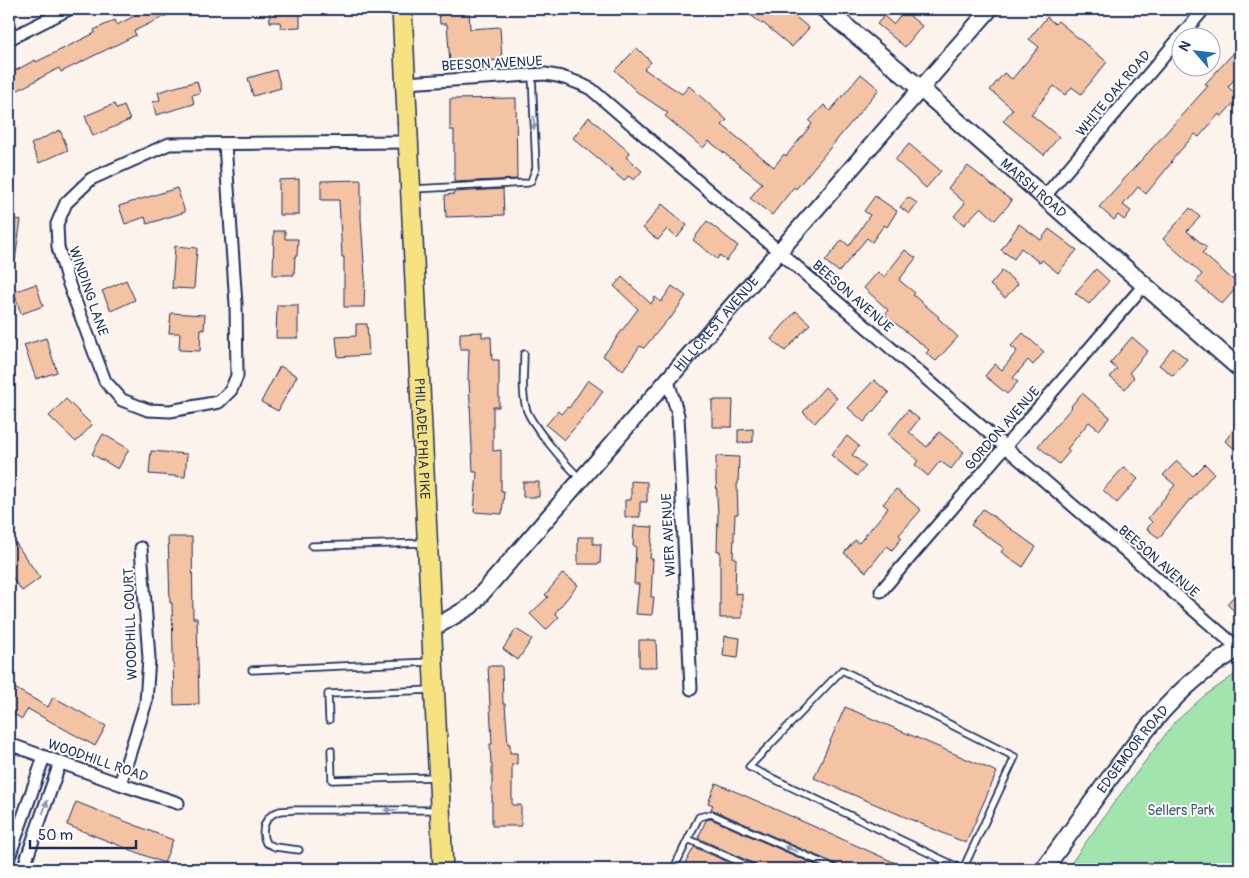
<svg xmlns="http://www.w3.org/2000/svg" width="1249" height="878" viewBox="0 0 1249 878" font-family="Pangolin,sans-serif">
<rect width="100%" height="100%" fill="#fdf3ed"/>
<filter id="ink" filterUnits="userSpaceOnUse"><feTurbulence type="fractalNoise" baseFrequency=".02" numOctaves="2"/><feDisplacementMap in="SourceGraphic" scale="10" xChannelSelector="R" yChannelSelector="G"/><feConvolveMatrix kernelMatrix="1 2 1 2 8 2 1 2 1" color-interpolation-filters="sRGB"/></filter>
<g filter="url(#ink)">
<!-- green -->
<path fill="#a2e4ae" stroke="#5e8a86" d="M1240,671v198h-173l43,-61 64,-85 30,-27z"/>
<!-- building -->
<path fill="#f4c3a4" stroke="#1b2f5e" d="M135,9h45l-46,22 2,4 -75,37 -2,-4 -50,27v-21l26,-14 1,2 59,-29 -1,-3 21,-10 2,5 21,-11z
M269,9h31v18l-19,1 -1,-6h-10z
M439,9h30l1,20 30,-2 2,33 -52,3 -3,-39h-7z
M743,9h43l23,19 -17,19 -29,-24 -1,1z
M904,11l18,15 -17,21 -28,-23 7,-8 9,8z
M1047,17l8,7 3,-3 49,41 -26,32 -9,-7 -7,8 -11,-9 -23,28 28,23 -15,18 -41,-34 10,-12 -23,-19 14,-17 8,6 27,-32 -10,-8z
M1240,46v26l-12,15 11,10 -18,20 -2,-3 -20,23 -4,-3 -24,27 1,1 -26,32 -8,-7 -15,18 8,6 -7,9 -6,-5 -4,5 -15,-13 109,-121 -3,-2z
M637,48l14,14 -7,7 38,25 7,-8 38,34 -5,5 52,42 10,-13 2,2 26,-32 -3,-3 15,-16 6,6 31,-37 18,15 -83,100 -2,-2 -22,28 -22,-17 12,-15 -53,-42 -6,7 -38,-32 3,-3 -31,-21 -22,-22z
M276,70l5,18 -28,8 -5,-18z
M197,81l3,12 -8,2 2,9 -38,11 -3,-13 7,-2 -2,-8z
M516,98l1,81 -63,3v-52h-4v-31z
M114,104l3,5 7,-3 6,14 -37,16 -8,-20z
M589,117l41,36 -4,4 16,14 -8,9 -6,-4 -4,5 -51,-43z
M60,130l8,20 -29,13 -8,-19z
M909,144l32,27 -15,17 -31,-28z
M968,166l44,35 -17,19 -14,-13 -17,18 -10,-9 11,-13 -17,-15z
M299,179v36h-20v-35z
M361,180v39l4,58 -1,30h-20v-50h-2l-3,-57h-18v-19z
M177,188l8,24 -38,12 -2,-7 -20,7 -6,-18z
M503,189l1,26 -58,2 -1,-22 9,-1v-2z
M875,196l22,15 -10,16 -3,-2 -12,17 -5,-4 -28,34 -14,-11 17,-21 7,6 21,-31 -6,-4z
M908,197l9,6 -8,11 -9,-7z
M662,204l25,21 -10,13 -10,-9 -9,11 -15,-12z
M1190,208l10,9 -13,14 20,17 -5,5 37,32 -17,19 -26,-22 6,-8 -39,-35z
M9,218l12,2 -6,40 -6,-1z
M707,221l31,25 -12,15 -6,-6 -3,4 -24,-19z
M1019,224l22,16 8,-11 28,21 -19,23 -16,-13 -2,3 -19,-15 -7,11 -13,-9z
M274,231h11v8h13l-1,17h-2l-1,19h-21z
M175,246l22,2 -3,41 -22,-1z
M905,250l11,8 -17,22 16,13 -2,2 26,22 -1,1 20,19 -22,24 -10,-8 3,-3 -44,-35 3,-5 -24,-22 14,-16 6,5z
M1096,269l13,12 -20,23 -14,-11z
M1002,271l16,13 -13,14 -15,-13z
M622,277l29,27 4,-7 6,5 11,-16 14,10 -16,23 -1,-1 -25,30 -4,-2 -17,24 -20,-14 35,-47 -24,-23z
M126,280l9,20 -24,11 -9,-20z
M36,284l7,22 -22,8 -7,-22z
M277,305h21v33h-22z
M796,311l14,13 -25,27 -14,-12z
M171,313l34,2 -1,15 -3,-1 -1,22 -21,-1 1,-17h-11z
M356,324h11l2,31 -31,2 -2,-20 20,-1z
M482,332v5h9l1,23h7v47h-6v44l8,-1v41h3l-2,23 -28,-2 3,-40h-4l-4,-92h-1l1,-31h-9v-16z
M1023,333l21,19 -11,13 -5,-5 -15,18 5,4 -11,12 -22,-18 10,-12 7,6 15,-19 -6,-5z
M1132,337l16,14 -19,22 5,4 -9,12 -15,-12 7,-8 -7,-6z
M46,338l11,34 -21,7 -12,-34z
M1173,348l14,11 -14,17 -14,-11z
M280,366l17,10 -19,35 -17,-9z
M588,380l15,11 -13,19 -26,30 -18,-15 12,-14 3,3 6,-7 2,1z
M874,380l15,13 -25,29 -16,-14z
M825,387l12,11 -22,25 -12,-11z
M1082,393l28,24 -11,13 -10,-8 -22,27 3,2 -11,13 -21,-18 34,-39 -1,-1z
M66,399l26,26 -16,17 -27,-26z
M712,400h21l-1,27h-20z
M908,410l11,9 -10,13 18,15 12,-15 25,20 -13,17 -11,-8 -12,15 -13,-11 3,-5 -30,-25z
M1240,421v32l-15,-12z
M753,429v13l-15,1v-13z
M103,434l26,15 -11,20 -26,-15z
M847,436l12,10 -7,9 14,11 -9,10 -26,-21z
M151,451l36,3 -2,23 -36,-3z
M716,456l23,1 -1,27h-1l1,30h-3l-2,44h3l-1,36 7,-1v25h-22v-67h-3l1,-37 -2,-34z
M1177,461l16,15 12,-12 9,9 -23,27 -1,-1 -31,39 -12,-9 5,-7 -4,-4 27,-33 -12,-10z
M1124,467l14,12 -21,24 -14,-13z
M631,481l16,1v20h-7v15h-15v-17h6z
M523,482h16v15h-16z
M896,489l25,21 -22,25 3,3 -10,12 -5,-4 -21,26 -22,-19 11,-13 4,3 29,-35 -5,-4z
M983,509l53,38 -13,20 -22,-15 3,-4 -33,-23z
M634,526l19,1 -3,32h3l-2,38h3l-2,18 -16,-1 3,-30h-5l2,-38h-3z
M168,537h24l1,81h4l2,86 -25,1 -2,-102h-2z
M578,537h15v7h8l-1,20h-22z
M15,542l25,36 -18,13 -13,-18v-26z
M563,573l15,12 -23,28 4,4 -13,13 -16,-16 18,-17 -3,-2z
M1240,589v28l-13,-13z
M516,629l16,10 -14,21 -15,-11z
M725,636l15,2 -2,20 -15,-2z
M639,640h17l1,27h-18z
M488,666h14l1,38h2l3,40h2v9h7v11h-5v41h9v21h-29v-62h-1l-1,-20h2z
M9,685l39,22 5,-10 53,29 -11,20 -67,-37 -6,10 -13,-8z
M845,707l152,65 -31,71 -152,-65z
M716,783l41,18 152,68h-68l-3,-4 -127,-56 2,-4 -5,-2z
M76,802l97,38 -9,23 -97,-38z
M711,819l114,50h-65l-3,-4 -59,-27 8,-18z
M694,847l50,22h-54l-6,-3z"/>
<g fill="none" stroke-linecap="round" stroke-linejoin="round">
<!-- service casing -->
<g stroke="#1b2f5e" stroke-width="9">
<path id="service" d="M413,189l115,-6 3,-2 5,-13 -4,-94
M524,354c0,18 -3,40 3,57 7,17 39,54 53,67
M312,546l114,-3
M252,670l178,-8
M329,720l-1,-26 105,-4
M331,750l1,30 105,-3
M299,850l-24,-3 -9,-4c-6,-11 -2,-26 11,-31 4,-2 11,-1 16,-2h145
M679,869l-3,-5 12,-25
M755,869l-67,-30 11,-22 12,-3 125,55
M962,869l-213,-102 93,-97 173,87 -52,112"/>
</g>
<!-- minor casing -->
<g stroke="#1b2f5e" stroke-width="15">
<path id="minor" d="M9,39l60,-30
M405,83l140,-9c17,2 31,7 46,15l648,560
M225,144l11,160 1,72 -6,14 -12,12 -49,9 -22,-1 -26,-10 -17,-19 -38,-102 -9,-32 -1,-23 9,-21 25,-24 78,-35 239,-2
M1045,196l159,-187
M668,381l10,34 13,274
M881,591l264,-307
M9,744l111,40 58,19
M120,784l26,-82 3,-44 -8,-110
M9,857l35,-100
M23,869l37,-106"/>
</g>
<!-- tertiary casing -->
<g stroke="#1b2f5e" stroke-width="19">
<g id="tertiary">
<path id="s1" d="M432,629l39,-23 519,-597"/>
</g>
</g>
<!-- secondary casing -->
<g stroke="#1b2f5e" stroke-width="20">
<g id="secondary">
<path id="s2" d="M825,9l96,80 319,280"/>
<path id="s3" d="M1044,869c22,-30 43,-60 65,-90 38,-52 73,-99 131,-131"/>
</g>
</g>
<!-- primary casing -->
<g stroke="#1b2f5e" stroke-width="22">
<g id="primary">
<path id="s4" d="M402,9l41,860"/>
</g>
</g>
<!-- service -->
<use href="#service" stroke="#fff" stroke-width="5.5"/>
<!-- minor -->
<use href="#minor" stroke="#fff" stroke-width="11"/>
<!-- tertiary -->
<use href="#tertiary" stroke="#fff" stroke-width="15"/>
<!-- secondary -->
<use href="#secondary" stroke="#fff" stroke-width="16"/>
<!-- primary -->
<use href="#primary" stroke="#f7e281" stroke-width="19"/>
</g>
<!-- one-way arrows -->
<defs><path id="oneway-solid" d="M-6-.8H1V-3.2L6.5 0L1 3.2V.8H-6Z" transform="scale(1.25)"/></defs>
<g fill="#8d97ae">
<use href="#oneway-solid" transform="translate(534 123) rotate(87)"/>
<use href="#oneway-solid" transform="translate(45 807) rotate(-71)"/>
<use href="#oneway-solid" transform="translate(391 810) rotate(180)"/>
<use href="#oneway-solid" transform="translate(791 849) rotate(-156)"/>
</g>
</g>
<g text-anchor="middle" stroke-width="4" stroke-linejoin="round" paint-order="stroke">
<!-- street labels -->
<g font-size="14" fill="#1b2f5e" stroke="#fff">
<text transform="translate(492 63) rotate(-3)" y="5">BEESON AVENUE</text>
<text transform="translate(1113 93) rotate(-50)" y="5">WHITE OAK ROAD</text>
<text dy="5" stroke="none"><textPath href="#s2" startOffset="275">MARSH ROAD</textPath></text>
<text transform="translate(89 291) rotate(71)" y="5">WINDING LANE</text>
<text transform="translate(853 296) rotate(41)" y="5">BEESON AVENUE</text>
<text dy="5" stroke="none"><textPath href="#s1" startOffset="419">HILLCREST AVENUE</textPath></text>
<text transform="translate(1002 428) rotate(-49)" y="5">GORDON AVENUE</text>
<text dy="5" stroke="none"><textPath href="#s4" startOffset="430">PHILADELPHIA PIKE</textPath></text>
<text transform="translate(668 535) rotate(-93)" y="5">WIER AVENUE</text>
<text transform="translate(1159 561) rotate(41)" y="5">BEESON AVENUE</text>
<text transform="translate(130 624) rotate(-92)" y="5">WOODHILL COURT</text>
<text dy="5" stroke="none"><textPath href="#s3" startOffset="149">EDGEMOOR ROAD</textPath></text>
<text transform="translate(98 760) rotate(19)" y="5">WOODHILL ROAD</text>
</g>
<!-- park labels -->
<g font-size="14" fill="#3d5c72" stroke="#fff">
<text x="1181" y="815">Sellers Park</text>
</g>
</g>
<!-- margin -->
<rect width="1249" height="878" fill="none" stroke="#fff" stroke-width="30"/>
<rect x="15" y="15" width="1219" height="848" fill="none" stroke="#1b2f5e" stroke-width="2" filter="url(#ink)"/>
<!-- north arrow -->
<g transform="translate(1196 52) rotate(298)"><circle r="24" fill="#ffffff" stroke="#a4acbf"/>
<path d="M0-4L9 19L0 12L-9 19Z" fill="#1f6fb2"/>
<text y="-8" font-size="14" font-weight="bold" text-anchor="middle" fill="#1b2f5e">N</text>
</g>
<!-- scale -->
<path d="M30 840v8h106v-8" fill="none" stroke="#1b2f5e" stroke-width="2.5"/>
<text x="38" y="840" font-size="15" fill="#1b2f5e" stroke="#ffffff" stroke-width="4" paint-order="stroke">50 m</text>
</svg>
